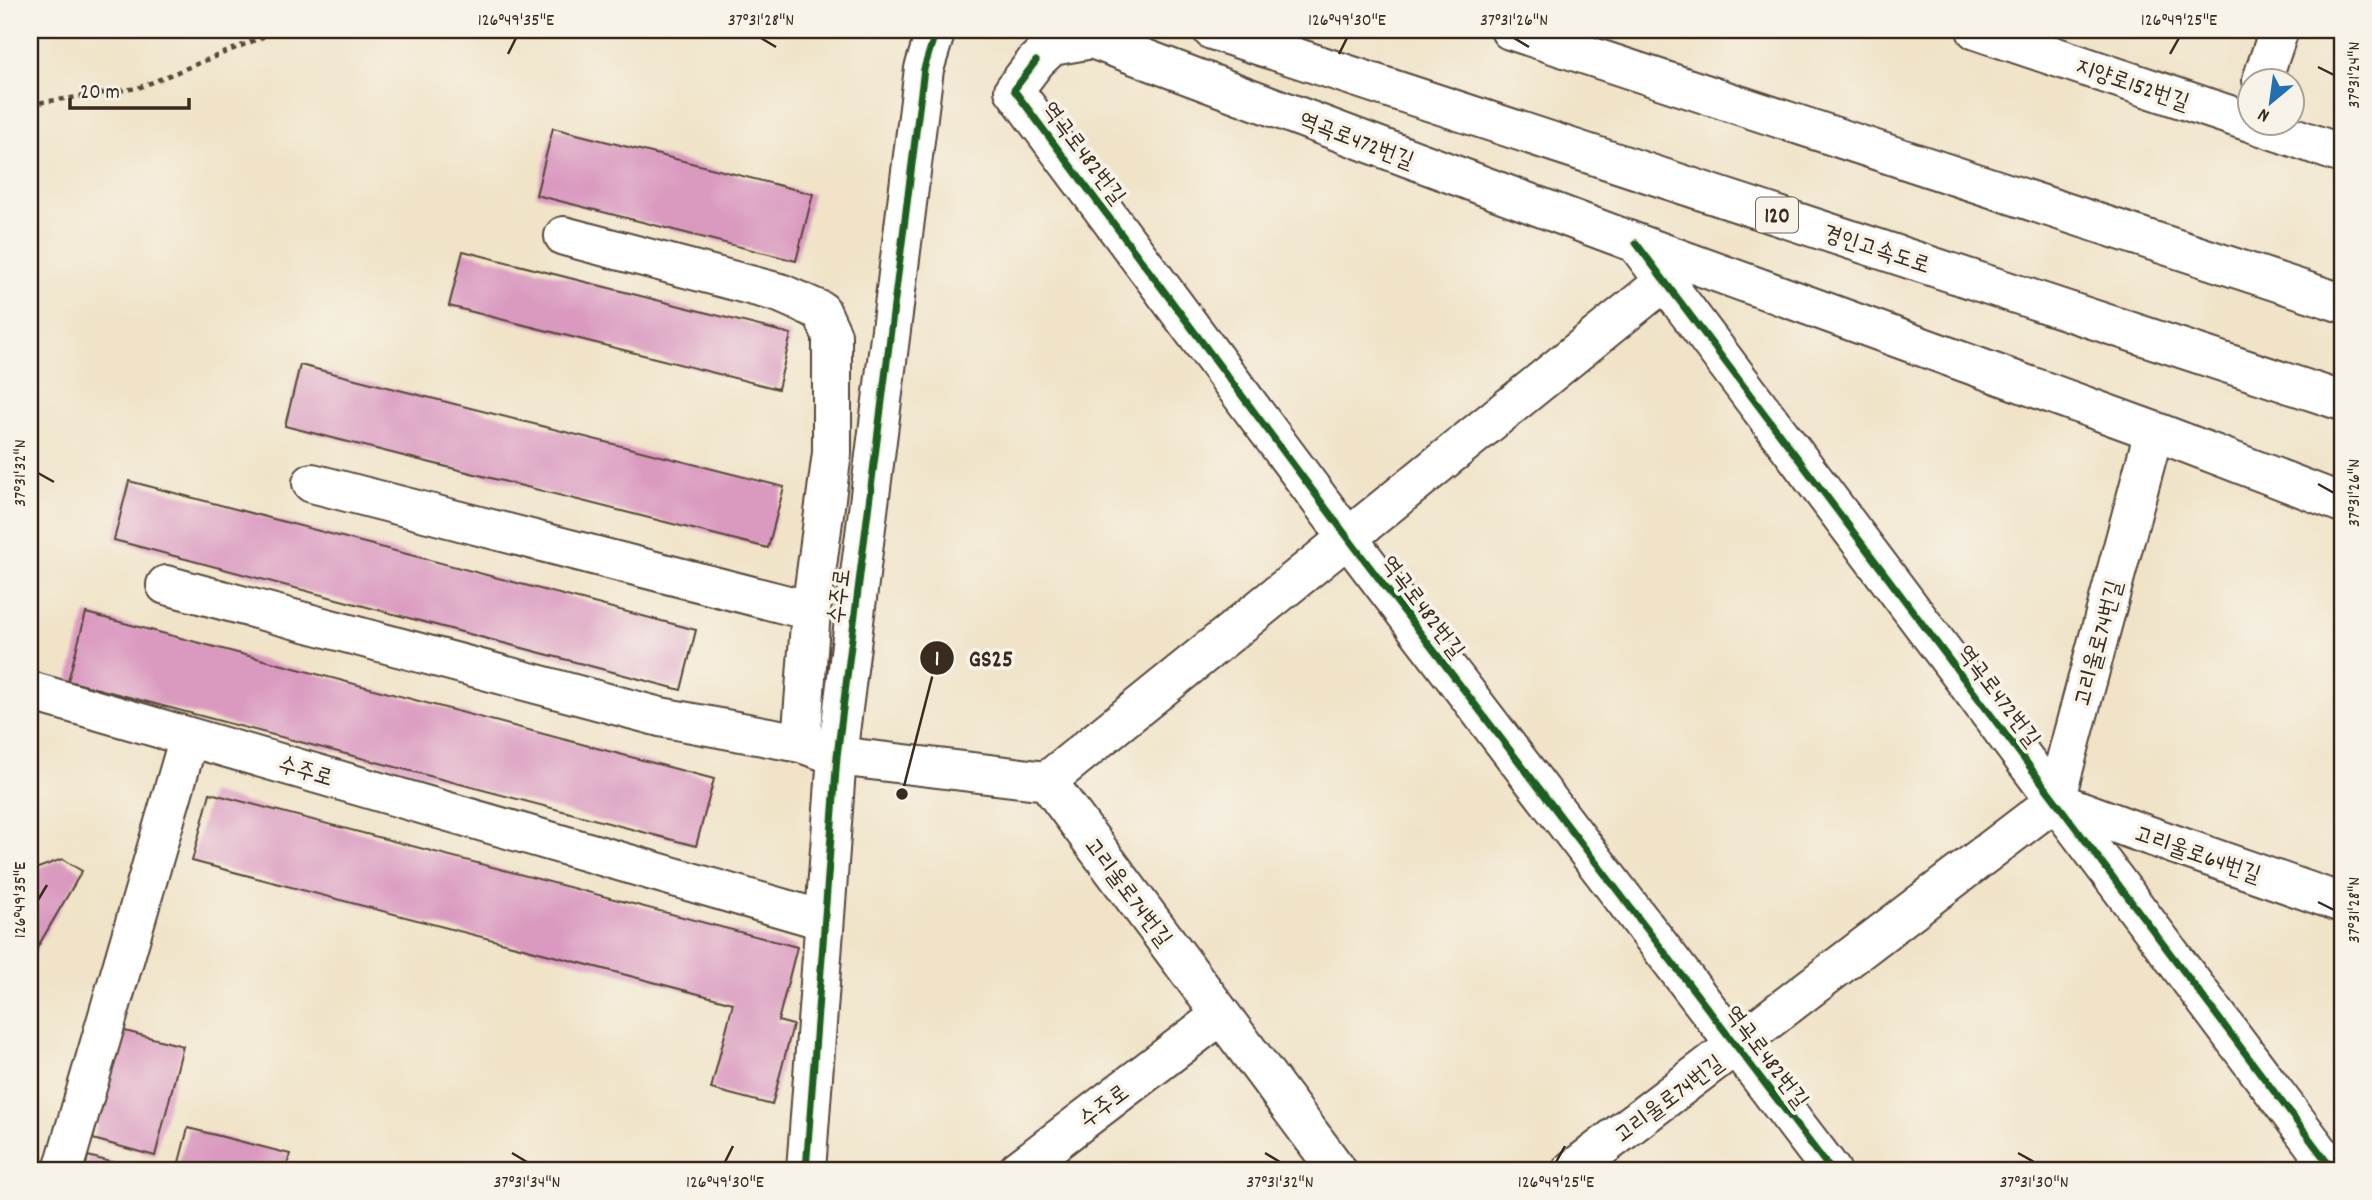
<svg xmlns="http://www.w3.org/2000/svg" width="2372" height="1200" viewBox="0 0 2372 1200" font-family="Dekko,'Poor Story',sans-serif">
<rect width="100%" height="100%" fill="#f7f3e8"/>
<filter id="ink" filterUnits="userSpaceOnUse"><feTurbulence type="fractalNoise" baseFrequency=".0143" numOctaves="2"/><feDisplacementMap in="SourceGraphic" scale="14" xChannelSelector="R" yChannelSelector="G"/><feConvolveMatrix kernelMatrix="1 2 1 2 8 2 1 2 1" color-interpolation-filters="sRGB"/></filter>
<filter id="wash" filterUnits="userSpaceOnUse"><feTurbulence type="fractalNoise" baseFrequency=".00686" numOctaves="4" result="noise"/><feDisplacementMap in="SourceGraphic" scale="28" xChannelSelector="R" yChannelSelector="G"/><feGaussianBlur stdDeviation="1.57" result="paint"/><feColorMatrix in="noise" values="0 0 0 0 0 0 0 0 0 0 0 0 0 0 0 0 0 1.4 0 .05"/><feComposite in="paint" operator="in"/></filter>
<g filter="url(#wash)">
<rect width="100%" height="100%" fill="#f0e3c8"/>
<g id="blocks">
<!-- building -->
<path fill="#da9ac0" d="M553,128l260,66 -17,67 -260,-66z
M463,251l328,83 -13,55 -329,-83z
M300,365l484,122 -16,61 -483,-122z
M129,481l567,149 -15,60 -567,-150z
M86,613l628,166 -18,67 -628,-165z
M210,793l587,154 -19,74 15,4 -21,80 -61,-16 22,-86 -541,-142z
M62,859l20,12 -52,89v-89z
M121,1030l62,16 -28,110 -62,-17z
M188,1128l102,26 -4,16h-109z
M88,1156l49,13v1h-52z"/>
</g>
</g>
<g filter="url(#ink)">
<use href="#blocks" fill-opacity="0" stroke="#564638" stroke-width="2"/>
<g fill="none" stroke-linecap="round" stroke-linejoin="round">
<!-- minor casing -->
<g stroke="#564638" stroke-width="42">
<path id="minor" d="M1976,30l274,92
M2262,80l17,-50
M2250,122l92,32
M564,236l216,57 41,18 11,24v118l-21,158 -10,132
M1636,243l697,927
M312,483l499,128
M166,585l494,132 141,26 36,13 210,25
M30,691l793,229
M1047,781l618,-500
M1047,781l290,389
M2055,801l78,29 209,73
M63,1170l126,-433
M806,1170l31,-414 87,-687 12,-39
M1018,1170l203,-155
M1572,1170l483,-369 99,-370
M1831,1170l-471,-616 -346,-464 22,-29 16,-15 40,-7 544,204 518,188 188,72"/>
</g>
<!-- highway casing -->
<g stroke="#564638" stroke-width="42">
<path id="highway" d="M1212,30l1130,371
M1510,30l832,273"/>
</g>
<!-- path -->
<path stroke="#564638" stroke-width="4.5" stroke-dasharray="5 5" stroke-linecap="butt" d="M30,104l108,-16 142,-58"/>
<!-- minor -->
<use href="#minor" stroke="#fff" stroke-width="38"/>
<!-- highway -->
<use href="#highway" stroke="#fff" stroke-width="38"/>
<!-- cycleway casing -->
<g stroke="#f7f3e8" stroke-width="11">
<path id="cycleway" d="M1036,61l-22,29 346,464 471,616
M1636,243l697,927
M806,1170l31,-414 87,-687 12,-39"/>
</g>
<!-- cycleway -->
<use href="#cycleway" stroke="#1b5e20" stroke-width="7"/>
</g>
</g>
<!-- ticks -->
<path fill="none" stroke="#3b2a1e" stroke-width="2.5" d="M761,38l15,9M1514,38l15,9M508,54l8,-16M1339,54l8,-16M2170,54l9,-16M2318,67l16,8M38,473l16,9M2318,484l16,9M38,900l9,-15M2318,902l16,8M512,1153l15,9M1265,1153l15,9M2018,1153l16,9M725,1162l8,-16M1556,1162l9,-16"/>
<g text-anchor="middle" stroke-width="7" stroke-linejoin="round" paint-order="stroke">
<!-- shield labels -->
<rect fill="#f7f3e8" stroke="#73665b" stroke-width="2" x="1756" y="197.5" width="42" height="35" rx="5"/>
<g font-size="21" font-weight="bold" fill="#3b2a1e">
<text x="1777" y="222">120</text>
</g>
<!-- street labels -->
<g font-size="23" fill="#3b2a1e" stroke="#f7f3e8">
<text transform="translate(2133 83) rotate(19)" y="8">지양로152번길</text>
<text transform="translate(1357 139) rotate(21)" y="8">역곡로472번길</text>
<text transform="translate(1085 152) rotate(53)" y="8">역곡로482번길</text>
<text transform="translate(1877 248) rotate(18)" y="8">경인고속도로</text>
<text transform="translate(838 596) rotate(-83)" y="8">수주로</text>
<text transform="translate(1424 606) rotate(53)" y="8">역곡로482번길</text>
<text transform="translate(2097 643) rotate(-75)" y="8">고리울로74번길</text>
<text transform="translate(2000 695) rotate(53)" y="8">역곡로472번길</text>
<text transform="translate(306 770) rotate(16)" y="8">수주로</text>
<text transform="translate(2198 853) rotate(19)" y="8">고리울로64번길</text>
<text transform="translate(1129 891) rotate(53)" y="8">고리울로74번길</text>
<text transform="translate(1768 1056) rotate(53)" y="8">역곡로482번길</text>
<text transform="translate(1668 1098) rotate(-37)" y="8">고리울로74번길</text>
<text transform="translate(1103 1105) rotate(-37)" y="8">수주로</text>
</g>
</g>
<!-- callouts -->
<path fill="none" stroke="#3b2a1e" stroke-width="2.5" d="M902 794L937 658"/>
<g fill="#3b2a1e" stroke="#f7f3e8" stroke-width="2.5">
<circle cx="902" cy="794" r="7"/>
<circle cx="937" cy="658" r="18"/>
</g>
<g font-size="21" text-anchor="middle" font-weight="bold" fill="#fff">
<text x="937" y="665">1</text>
</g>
<g font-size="24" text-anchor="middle" font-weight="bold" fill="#3b2a1e" stroke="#f7f3e8" stroke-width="7" stroke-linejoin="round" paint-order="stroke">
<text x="991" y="666">GS25</text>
</g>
<!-- margin -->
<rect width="2372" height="1200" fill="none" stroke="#f7f3e8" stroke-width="77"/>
<!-- north arrow -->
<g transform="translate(2271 102) rotate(209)"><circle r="33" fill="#f7f3e8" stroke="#aca397" stroke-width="2"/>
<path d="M0-5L12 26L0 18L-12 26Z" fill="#1f6fb2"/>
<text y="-10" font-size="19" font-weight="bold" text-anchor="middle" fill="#3b2a1e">N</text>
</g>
<!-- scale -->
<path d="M70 98v10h119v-10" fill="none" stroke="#3b2a1e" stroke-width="3.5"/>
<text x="80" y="98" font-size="21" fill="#3b2a1e" stroke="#f7f3e8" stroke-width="5" paint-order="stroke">20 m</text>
<rect x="38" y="38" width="2296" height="1124" fill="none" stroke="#3b2a1e" stroke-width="2.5"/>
<g font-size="18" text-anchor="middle" fill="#3b2a1e">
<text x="516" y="25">126°49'35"E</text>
<text x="761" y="25">37°31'28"N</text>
<text x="1347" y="25">126°49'30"E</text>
<text x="1514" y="25">37°31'26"N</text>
<text x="2179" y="25">126°49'25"E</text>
<text transform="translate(2353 75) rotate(-90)" y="6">37°31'24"N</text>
<text transform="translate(19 473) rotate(-90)" y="6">37°31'32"N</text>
<text transform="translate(2353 493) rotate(-90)" y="6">37°31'26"N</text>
<text transform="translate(19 900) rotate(-90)" y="6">126°49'35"E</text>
<text transform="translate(2353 910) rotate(-90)" y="6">37°31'28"N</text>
<text x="527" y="1187">37°31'34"N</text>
<text x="725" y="1187">126°49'30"E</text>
<text x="1280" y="1187">37°31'32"N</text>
<text x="1556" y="1187">126°49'25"E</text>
<text x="2034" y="1187">37°31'30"N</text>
</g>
</svg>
